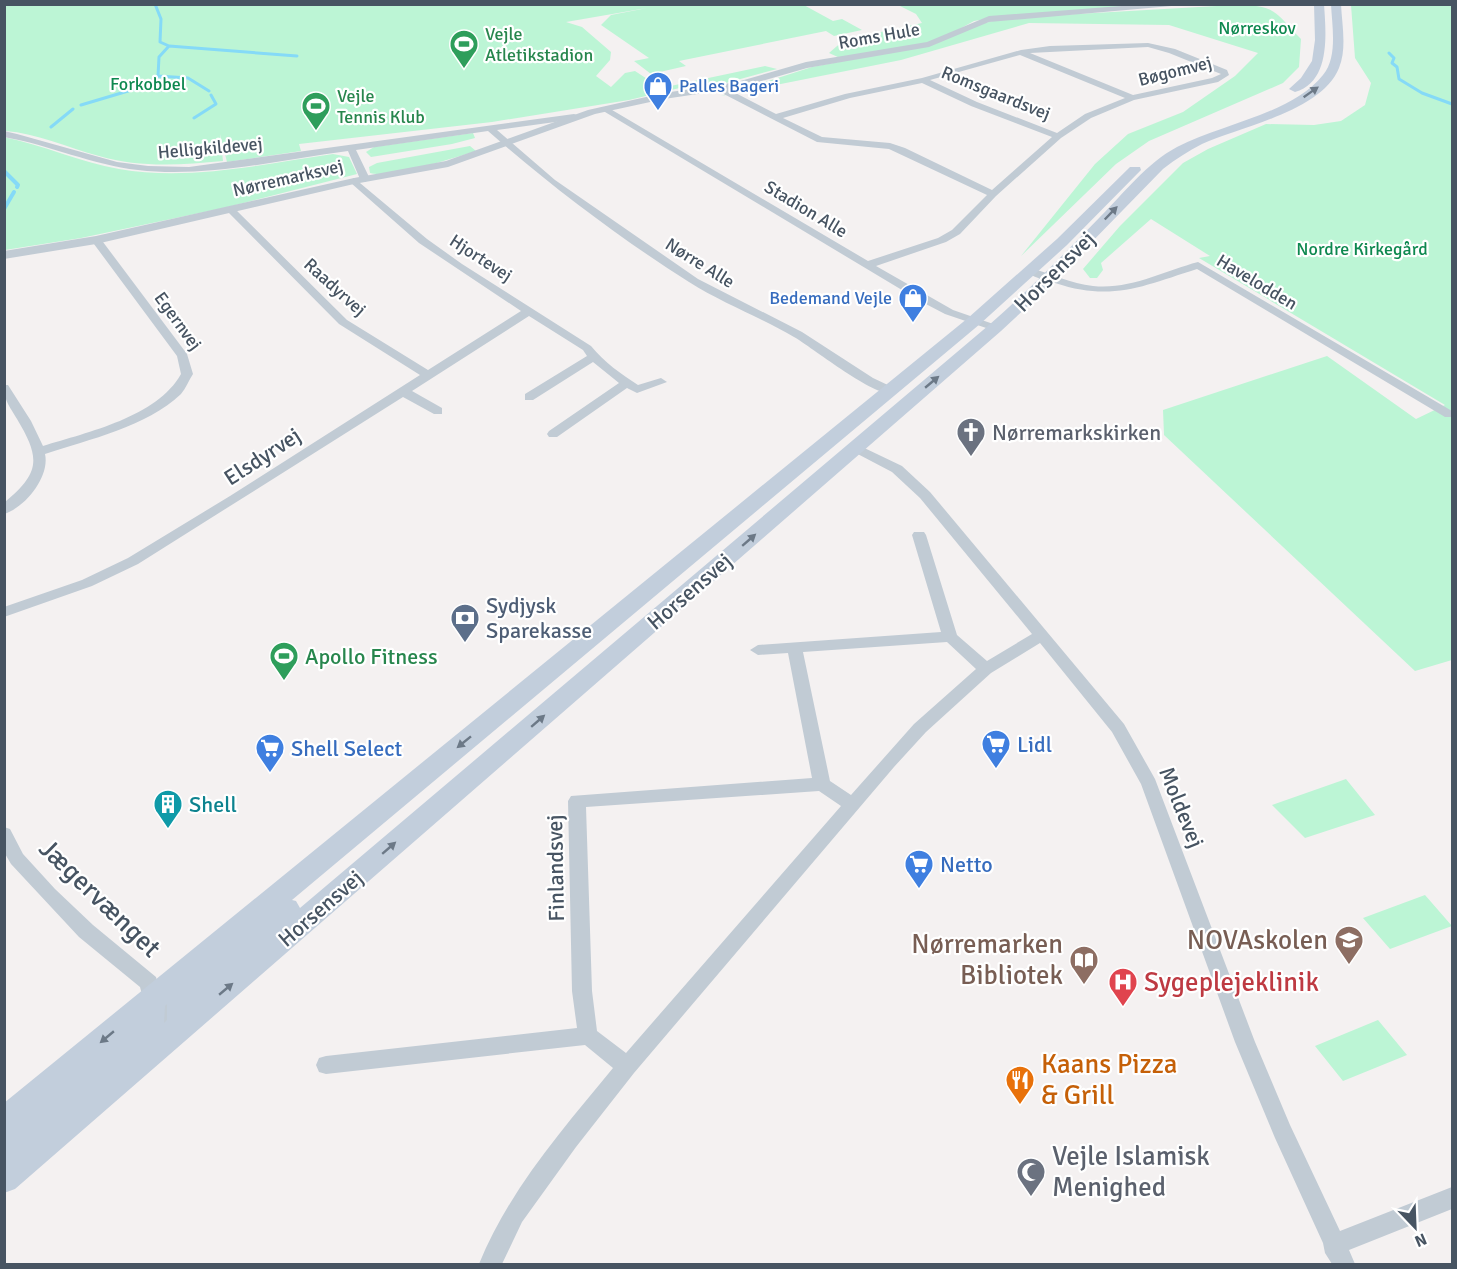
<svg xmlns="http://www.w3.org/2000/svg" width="1457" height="1269" viewBox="0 0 1457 1269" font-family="Signika,sans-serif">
<rect width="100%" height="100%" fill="#f4f1f1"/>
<!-- green -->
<path fill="#bcf5d5" d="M802,4l31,17 9,-2 20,11 -28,6 -8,-5 -147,30 7,5 -35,8 -17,-13 15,-3 -48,-33 10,-10 36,-7 -81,14 16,5 29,25 -1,8 -14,16 15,11 14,-14 10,-2 26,17 104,-22 12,3 -51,14 -38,3 -59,14 -137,22 -193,22 2,7 -74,11 -7,-28 3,27c-42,4 -83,7 -124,-5 -31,-8 -62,-23 -94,-25l-1,-126z
M898,5h262l-158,11 -28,5 -31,17 -16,5 -87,15 -11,-5 15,-13 78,-17 -6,-9z
M1234,5c42,0 39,5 67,34l-2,28 -16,16 -134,58 -33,23 -95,92 74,-92 33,-30 55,-22 52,-36 23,-23 -89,-28 -140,-2 -128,37 -180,36 91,-29 123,-23 30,-16 40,-10z
M1351,5h101v655l-37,11 -251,-236 -1,-25 164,-54 89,63 29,-14 -246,-147 11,-2 -59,-37 -50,44 2,7 -6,8h-7l-7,-9 37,-43 63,-63 25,-14 58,-25 48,1 27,-4 24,-16 6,-22 -16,-25z
M473,133l2,5 -23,6 -81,13 -5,-5 8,-5z
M4,137c39,8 76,25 115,32 71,12 144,-5 214,-15l16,3 8,17 -129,33 -147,31 -76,12z
M470,146l6,5c-23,7 -85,28 -106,22l-1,-6 8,-4z
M1346,779l29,36 -70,23 -33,-33z
M1425,895l27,31 -62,23 -27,-31z
M1378,1020l29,35 -64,26 -28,-35z"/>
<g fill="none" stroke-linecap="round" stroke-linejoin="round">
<!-- stream-far1 -->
<path stroke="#85daf7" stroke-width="3" d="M155,4l6,15 -1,23 9,4 -10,11 -1,19 30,2 21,13
M169,46l128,10
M1389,53l5,5 -2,5 5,4 2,12 23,14 30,11
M81,105l74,-22 3,-7
M194,118l22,-14 -5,-9
M51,127l22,-18"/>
<!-- stream -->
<path stroke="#85daf7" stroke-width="4" d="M4,171l14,14 -1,2
M4,209l10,-17"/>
<!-- minor -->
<path fill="#c1cbd4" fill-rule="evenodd" d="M1148,43l27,6 52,21 2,5 -11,7 -84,18 -43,18 -30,20 -65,58 -36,38 -14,8 -70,24 77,44 46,16v4l-4,1 -50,-17 -23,-12 -322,-193 7,-2 261,154 70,-23 14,-8 35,-35 -98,-46 -72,-7 -101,-52v-4h6l54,28 69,-20 77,-16 99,-28 29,-4zM1148,47l21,6 52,21 -9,4 -79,17 -103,-42zM1020,55l105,43 -40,16 -28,19 -80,-31 -47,-22zM922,83l49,23 81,31 -60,53 -87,-42 -15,-5 -68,-6 -39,-19 67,-20z
M574,114l3,1v4l-80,11 58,50 143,99 104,53 71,46 19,9v6c-18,4 -79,-45 -98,-56 -34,-20 -72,-34 -105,-55 -71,-45 -138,-96 -201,-151l-132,19 14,29 -5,3 -5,-3 -12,-28c-68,9 -142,27 -210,19 -46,-5 -88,-25 -134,-33v-6l13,3 100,28 31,4 41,1z
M354,178l73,61 35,25 129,82c13,16 30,28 47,39l23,-7 6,4 -30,11 -10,-5 -70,49h-8l-2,-3 2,-3 70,-48 -26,-21 -60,38h-8v-6l62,-38 -4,-6 -54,-34 -117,75 30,17v6h-8l-31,-17 -265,167 -46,22 -88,31v-10l78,-27 46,-22 102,-62 190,-121 -81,-51 -111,-112v-4h6l113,112 81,50 93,-59 -102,-68 -68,-60 -2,-2z
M96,237l4,1 87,116 6,20c-4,6 -7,14 -12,20 -35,33 -91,45 -136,60 5,22 -19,53 -41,60v-11c36,-30 37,-44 13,-84 -8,-14 -13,-18 -13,-34h4l23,36 12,25c45,-14 114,-29 138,-72l-4,-18 -86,-116z
M1198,262l254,149v6h-7l-248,-148c-54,17 -85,33 -142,14 -10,-3 -23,-6 -30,-12l5,-3c21,5 41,16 63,18 37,4 71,-15 105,-24z
M856,444l46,22 28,26 194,232 31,55 100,263 35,83 50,106 112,-44v22l-103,41 6,14h-23l-7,-11 -2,-10 -48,-105 -40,-96 -94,-258 -29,-52 -72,-89 -49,30 -65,59 -32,35 -260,306 -58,74 -54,75 -20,42h-23c30,-74 84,-135 134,-196l-28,-23 -259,29 -7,-2 -3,-7 3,-7 7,-2 251,-28 -5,-37 -4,-190 3,-5 241,-18 -24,-125 -30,2 -8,-5 8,-5 183,-13 -29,-97 2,-3h10l2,3 31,100 30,26 45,-27 -112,-136 -28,-26 -40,-21 -2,-3zM947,642l29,27 -62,55 -63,71 -21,-14 -27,-129zM819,791l22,15 -215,247 -29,-22 -5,-40 -6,-184z
M4,827l6,2 13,25 32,35 38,36 63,52 5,19 27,25 3,6 -3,6 -7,3 -7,-3 -29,-27 -5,-19 -61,-50 -68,-73 -7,-12z"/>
<!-- tertiary -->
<path fill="#c1cbd4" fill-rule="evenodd" d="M1148,4h46l-205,18 -60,25 -122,21 -69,20 -74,11 -69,15 -147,53 -94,17 -258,60 -92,15v-8l92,-15 258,-58 92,-17 142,-51 76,-17 73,-11 69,-20 121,-20 62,-26z"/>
<!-- secondary -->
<path fill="#c2cedc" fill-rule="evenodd" d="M1314,4h10c2,29 7,78 -29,88l-6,-3 12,-11 11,-17 3,-21z
M1331,4h10c1,21 6,44 -2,64 -17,43 -99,59 -137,76 -14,7 -26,15 -39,25l-120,123 -42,39 -986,858 -11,4v-90l964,-785 89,-79 73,-72h10l1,3 -74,75 -87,79 -688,576 4,1 4,7 689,-583c39,-34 75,-71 111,-108 24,-24 47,-54 77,-70 44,-23 115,-33 146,-72 15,-18 9,-49 8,-71zM167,1004v16l-3,3 1,-17z"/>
</g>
<!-- one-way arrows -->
<defs><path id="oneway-solid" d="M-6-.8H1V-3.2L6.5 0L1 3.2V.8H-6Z" transform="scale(1.5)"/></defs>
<g fill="#6c7987">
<use href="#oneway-solid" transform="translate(1311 92) rotate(-35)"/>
<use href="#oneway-solid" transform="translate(1111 213) rotate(-46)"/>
<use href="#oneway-solid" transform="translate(932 382) rotate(-40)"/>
<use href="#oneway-solid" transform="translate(749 540) rotate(-41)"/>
<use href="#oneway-solid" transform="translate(538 721) rotate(-41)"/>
<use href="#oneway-solid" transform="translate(464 742) rotate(141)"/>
<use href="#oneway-solid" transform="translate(389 848) rotate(-41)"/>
<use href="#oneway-solid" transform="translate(226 989) rotate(-40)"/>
<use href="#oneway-solid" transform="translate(107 1037) rotate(140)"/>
</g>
<!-- icons -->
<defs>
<g id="stadium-pin" transform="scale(1.5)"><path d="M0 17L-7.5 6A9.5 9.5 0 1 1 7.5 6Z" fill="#2e9e5b" stroke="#fff"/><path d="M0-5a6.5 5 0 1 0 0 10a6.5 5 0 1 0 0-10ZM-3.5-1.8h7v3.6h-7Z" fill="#fff"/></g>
<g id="shop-pin" transform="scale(1.5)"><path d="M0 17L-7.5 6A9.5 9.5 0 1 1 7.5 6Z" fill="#3f7fe0" stroke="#fff"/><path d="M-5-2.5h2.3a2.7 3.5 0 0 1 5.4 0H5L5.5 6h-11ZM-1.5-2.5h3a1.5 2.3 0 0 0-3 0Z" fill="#fff"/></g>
<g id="church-pin" transform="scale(1.5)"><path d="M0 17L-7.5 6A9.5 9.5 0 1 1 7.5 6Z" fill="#6b7280" stroke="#fff"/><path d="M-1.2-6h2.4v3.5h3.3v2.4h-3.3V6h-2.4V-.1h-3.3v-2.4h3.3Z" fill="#fff"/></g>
<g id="bank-pin" transform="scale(1.5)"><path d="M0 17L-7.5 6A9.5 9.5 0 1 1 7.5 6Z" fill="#5c6f8a" stroke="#fff"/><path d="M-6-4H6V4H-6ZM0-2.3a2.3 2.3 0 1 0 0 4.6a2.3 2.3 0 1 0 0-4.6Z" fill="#fff"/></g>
<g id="supermarket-pin" transform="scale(1.5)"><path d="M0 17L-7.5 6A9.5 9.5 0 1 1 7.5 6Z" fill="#3f7fe0" stroke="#fff"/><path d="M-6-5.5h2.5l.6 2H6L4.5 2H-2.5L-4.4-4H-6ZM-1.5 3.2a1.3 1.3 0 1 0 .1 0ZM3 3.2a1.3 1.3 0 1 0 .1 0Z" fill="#fff"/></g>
<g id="building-pin" transform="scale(1.5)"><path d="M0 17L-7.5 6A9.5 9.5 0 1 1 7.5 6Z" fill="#0f9aa8" stroke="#fff"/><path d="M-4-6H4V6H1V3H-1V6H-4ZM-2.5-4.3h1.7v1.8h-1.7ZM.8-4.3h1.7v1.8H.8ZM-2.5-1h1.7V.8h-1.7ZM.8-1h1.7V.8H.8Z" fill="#fff"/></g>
<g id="school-pin" transform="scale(1.5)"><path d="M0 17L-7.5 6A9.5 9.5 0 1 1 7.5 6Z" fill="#8d6e63" stroke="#fff"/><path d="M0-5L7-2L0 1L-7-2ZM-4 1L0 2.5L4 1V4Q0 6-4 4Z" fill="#fff"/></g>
<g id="library-pin" transform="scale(1.5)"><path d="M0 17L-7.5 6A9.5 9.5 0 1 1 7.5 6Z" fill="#8d6e63" stroke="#fff"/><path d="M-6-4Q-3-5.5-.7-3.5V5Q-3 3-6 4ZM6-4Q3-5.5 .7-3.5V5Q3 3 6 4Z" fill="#fff"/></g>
<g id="hospital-pin" transform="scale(1.5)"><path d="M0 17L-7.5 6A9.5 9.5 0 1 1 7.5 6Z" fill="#e0444e" stroke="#fff"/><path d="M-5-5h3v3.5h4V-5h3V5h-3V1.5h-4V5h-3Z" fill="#fff"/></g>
<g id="restaurant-pin" transform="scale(1.5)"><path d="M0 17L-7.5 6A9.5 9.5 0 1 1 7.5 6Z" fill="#e8710a" stroke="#fff"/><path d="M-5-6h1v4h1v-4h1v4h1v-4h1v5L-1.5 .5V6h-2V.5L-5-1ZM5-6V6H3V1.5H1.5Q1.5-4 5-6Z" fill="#fff"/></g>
<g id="mosque-pin" transform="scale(1.5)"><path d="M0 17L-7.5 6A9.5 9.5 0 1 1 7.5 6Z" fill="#6b7280" stroke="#fff"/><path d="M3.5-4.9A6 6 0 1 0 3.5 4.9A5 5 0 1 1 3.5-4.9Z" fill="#fff"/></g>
</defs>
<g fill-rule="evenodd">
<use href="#stadium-pin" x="464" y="44"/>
<use href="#shop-pin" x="658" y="86"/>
<use href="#stadium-pin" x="316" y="106"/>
<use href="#shop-pin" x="913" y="298"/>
<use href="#church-pin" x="971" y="432"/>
<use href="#bank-pin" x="465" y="618"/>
<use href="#stadium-pin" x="284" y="656"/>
<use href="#supermarket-pin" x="996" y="744"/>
<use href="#supermarket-pin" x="270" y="748"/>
<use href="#building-pin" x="168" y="804"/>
<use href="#supermarket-pin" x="919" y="864"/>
<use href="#school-pin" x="1349" y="940"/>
<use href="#library-pin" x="1084" y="960"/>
<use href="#hospital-pin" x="1123" y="982"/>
<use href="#restaurant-pin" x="1020" y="1080"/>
<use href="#mosque-pin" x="1031" y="1172"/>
</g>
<g text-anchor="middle" stroke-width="4.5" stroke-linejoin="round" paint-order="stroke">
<!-- far-park labels -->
<g font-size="18" fill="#0d884f" stroke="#fff">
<text x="1257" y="34">Nørreskov</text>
<text x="148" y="90">Forkobbel</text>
<text x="1362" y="255">Nordre Kirkegård</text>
</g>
<!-- far-leisure labels -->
<g font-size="18" fill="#27864d" stroke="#fff" text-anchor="start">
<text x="485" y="40">Vejle<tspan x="485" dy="21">Atletikstadion</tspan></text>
<text x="337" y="102">Vejle<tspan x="337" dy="21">Tennis Klub</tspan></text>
</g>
<!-- far-street labels -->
<g font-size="18" fill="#475462" stroke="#fff">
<text transform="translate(879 36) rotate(-10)" y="6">Roms Hule</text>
<text transform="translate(1175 71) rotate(-14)" y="6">Bøgomvej</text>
<text transform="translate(996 93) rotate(22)" y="6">Romsgaardsvej</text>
<text transform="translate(210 148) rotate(-5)" y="6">Helligkildevej</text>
<text transform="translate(288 178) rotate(-13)" y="6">Nørremarksvej</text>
<text transform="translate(806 209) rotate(31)" y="6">Stadion Alle</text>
<text transform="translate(481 258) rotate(33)" y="6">Hjortevej</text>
<text transform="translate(700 263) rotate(32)" y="6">Nørre Alle</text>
<text transform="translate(1257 282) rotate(31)" y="6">Havelodden</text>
<text transform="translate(335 287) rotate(42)" y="6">Raadyrvej</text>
<text transform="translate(178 321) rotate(54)" y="6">Egernvej</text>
</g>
<!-- far-shop labels -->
<g font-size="18" fill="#366cbe" stroke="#fff" text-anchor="start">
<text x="679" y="92">Palles Bageri</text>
<text x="892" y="304" text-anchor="end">Bedemand Vejle</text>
</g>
<!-- street labels -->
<g font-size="22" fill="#475462" stroke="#fff">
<text transform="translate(1054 271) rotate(-45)" y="8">Horsensvej</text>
<text transform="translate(262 456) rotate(-33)" y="8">Elsdyrvej</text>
<text transform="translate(689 591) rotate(-41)" y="8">Horsensvej</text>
<text transform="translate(1182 807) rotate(68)" y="8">Moldevej</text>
<text transform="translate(555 868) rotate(-91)" y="8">Finlandsvej</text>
<text transform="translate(320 908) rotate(-41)" y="8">Horsensvej</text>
</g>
<!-- worship labels -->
<g font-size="22" fill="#5b616d" stroke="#fff" text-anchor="start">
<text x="992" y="440">Nørremarkskirken</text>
</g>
<!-- service labels -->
<g font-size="22" fill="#4e5e75" stroke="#fff" text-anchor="start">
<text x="486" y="613">Sydjysk<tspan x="486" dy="25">Sparekasse</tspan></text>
</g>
<!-- leisure labels -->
<g font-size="22" fill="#27864d" stroke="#fff" text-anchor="start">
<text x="305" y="664">Apollo Fitness</text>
</g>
<!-- shop labels -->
<g font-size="22" fill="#366cbe" stroke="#fff" text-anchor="start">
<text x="1017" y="752">Lidl</text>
<text x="291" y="756">Shell Select</text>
<text x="940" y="872">Netto</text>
</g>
<!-- culture labels -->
<g font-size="22" fill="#0d838f" stroke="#fff" text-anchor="start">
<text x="189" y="812">Shell</text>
</g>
<!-- near-street labels -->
<g font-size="27" fill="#475462" stroke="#fff">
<text transform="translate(100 898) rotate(44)" y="9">Jægervænget</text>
</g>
<!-- near-education labels -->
<g font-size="27" fill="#785e54" stroke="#fff" text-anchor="end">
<text x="1328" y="949">NOVAskolen</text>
<text x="1063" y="953">Nørremarken<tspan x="1063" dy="31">Bibliotek</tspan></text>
</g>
<!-- near-health labels -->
<g font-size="27" fill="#be3a42" stroke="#fff" text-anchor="start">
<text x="1144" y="991">Sygeplejeklinik</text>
</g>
<!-- near-food labels -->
<g font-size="27" fill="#c56008" stroke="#fff" text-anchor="start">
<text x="1041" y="1073">Kaans Pizza<tspan x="1041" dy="31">&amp; Grill</tspan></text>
</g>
<!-- near-worship labels -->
<g font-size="27" fill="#5b616d" stroke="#fff" text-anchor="start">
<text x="1052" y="1165">Vejle Islamisk<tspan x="1052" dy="31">Menighed</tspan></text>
</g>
</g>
<!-- border -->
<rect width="1457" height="1269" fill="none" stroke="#475462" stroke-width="12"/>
<!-- north arrow -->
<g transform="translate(1415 1227) rotate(157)" stroke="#ffffff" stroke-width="4.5" paint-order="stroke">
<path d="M0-4.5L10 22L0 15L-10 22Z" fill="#475462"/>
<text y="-9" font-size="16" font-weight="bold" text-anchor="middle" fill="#475462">N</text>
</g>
</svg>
